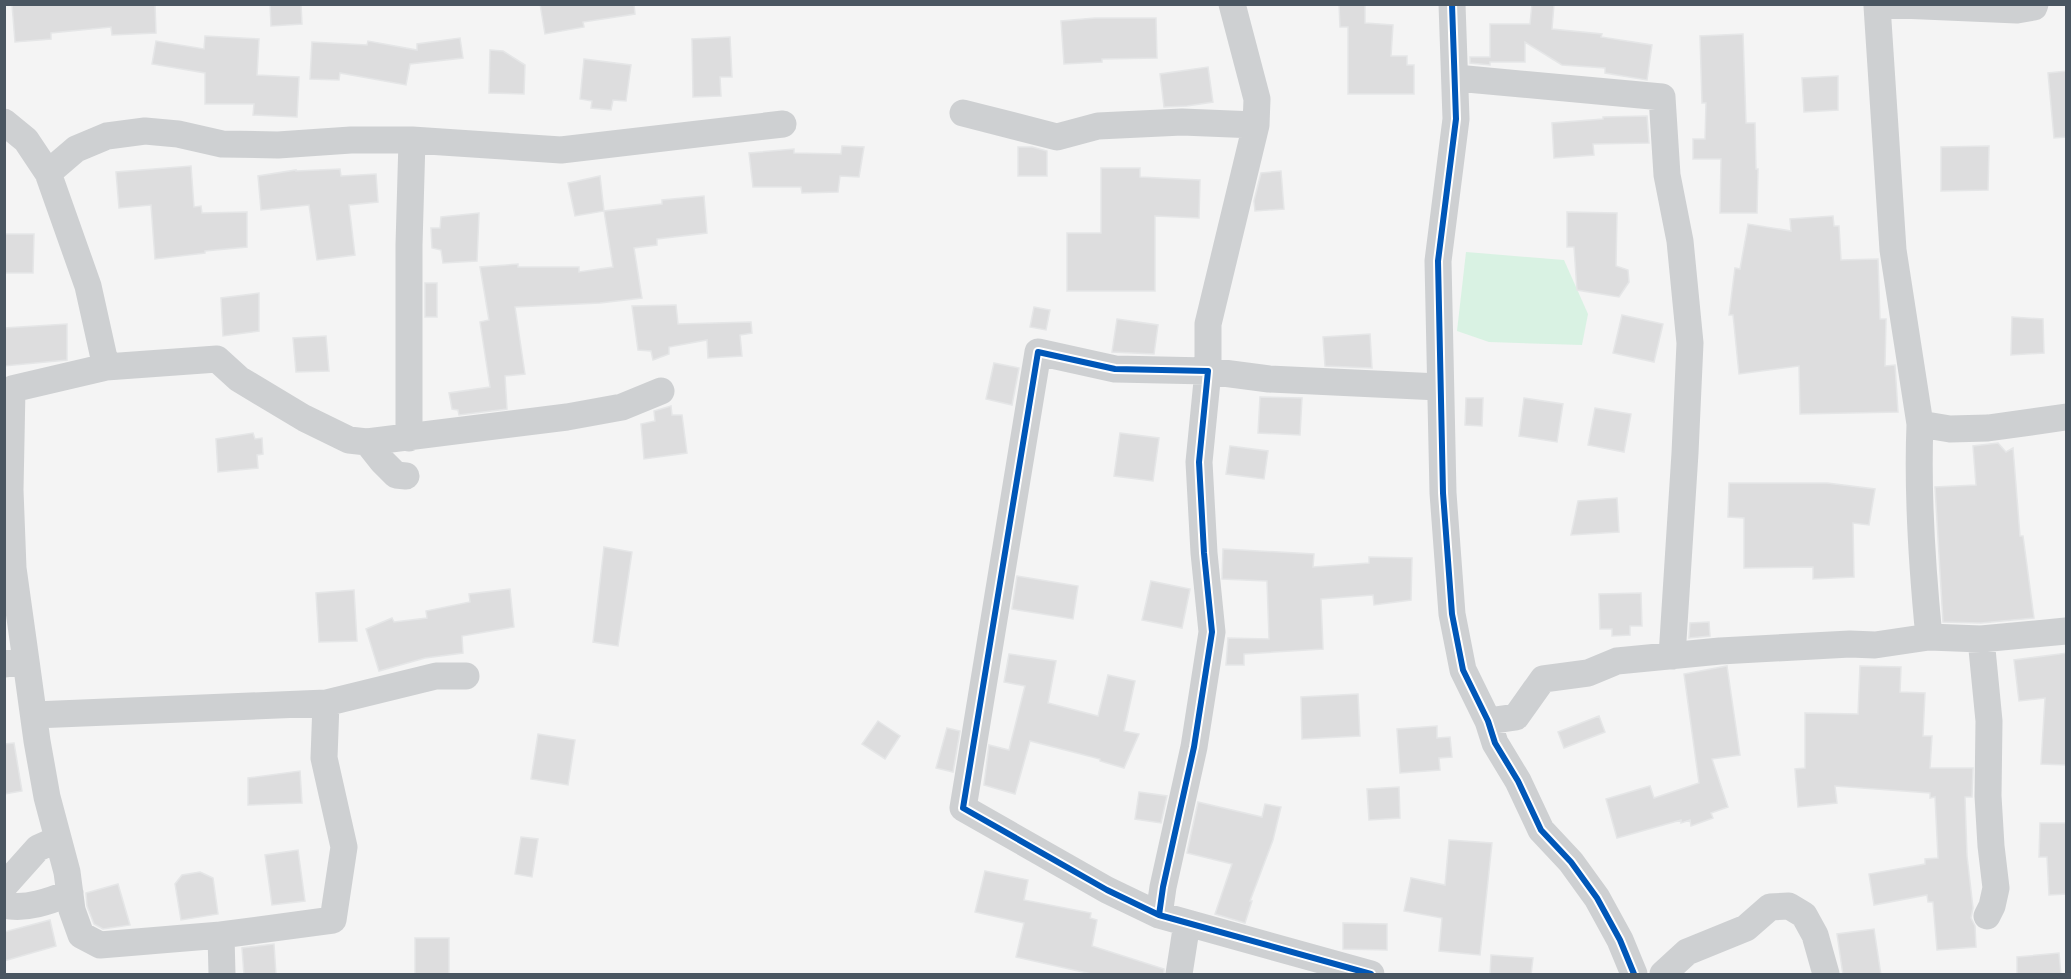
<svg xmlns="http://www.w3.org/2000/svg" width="2071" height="979" viewBox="0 0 2071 979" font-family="'Roboto Condensed',sans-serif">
<rect width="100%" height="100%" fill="#f4f4f4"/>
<!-- green -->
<path fill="#d9f2e3" d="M1466,252l98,8 24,54 -6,31 -93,-3 -32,-11z"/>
<!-- building -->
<path fill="#ddddde" stroke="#e5e6e7" stroke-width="1.5" d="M12,4h143l1,29 -44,2 -1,-8 -60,6v6l-36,3z
M270,4h31l1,20 -31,2z
M540,4h94l1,10 -52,8 1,5 -39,7z
M1339,4h26v19l28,2 -2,31h16v9h7v29h-66v-67h-8z
M1532,4h22l-2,25 50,5 -1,3 51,8 -5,35 -42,-7v-5l-43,-3 -37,-23v20h-35v3l-20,-2v-6h20v-33h40z
M1095,18h61l1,40 -55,1v3l-38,2 -3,-43z
M1743,34l3,89h9l1,46h2l-1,44h-37l1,-54h-28v-20h12l1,-36h-4l-2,-67z
M205,36l54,3 -2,36 42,2 -2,40 -44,-2 1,-11h-49v-31l-53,-9 4,-23 48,8z
M730,37l2,40h-12l1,19 -28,1 -1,-58z
M460,38l3,20 -53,6 -4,21 -66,-12 -1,7 -29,-1 2,-37 55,3 1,-4 49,9v-6z
M490,50l13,1 22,14 -1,29 -35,-1z
M584,59l47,6 -5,36 -13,-1 -2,10 -20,-2 1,-7 -12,-2z
M1208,67l5,35 -26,4 -23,1 -4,-33z
M2067,71v66l-13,1 -6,-65z
M1838,76v34l-34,2 -2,-34z
M1647,116l2,27 -56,1 1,11 -40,3 -2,-35 51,-4v-2z
M842,146l22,1 -5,30 -19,-1 -2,16 -36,1 -1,-6h-48l-4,-34 45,-4v4l47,1z
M1989,146l-1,44 -47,1v-44z
M1018,147h14l15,4v25h-29z
M191,166l3,41 7,-1 1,7 45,-1v35l-42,4v2l-50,6 -4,-54 -32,3 -3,-36z
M1101,168h39v9l60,3 -1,38 -44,-2v75h-88v-58h34z
M340,169l1,7 35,-2 2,28 -29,3 6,50 -38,5 -8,-55 -48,5 -3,-34 38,-6v1z
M1281,171l3,38 -29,2 -1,-10 7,-28z
M600,176l4,35 -29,5 -7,-33z
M704,196l3,37 -50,6v6l-23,3 8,50 -42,5 -85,4 10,67 -20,2 2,33 -48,6 -1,-5 -6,-1 -3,-16 41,-6 -10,-65 9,-2 -9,-53 38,-3v3h61v5l34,-5 -9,-56 58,-7v-4z
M1567,212l50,1 -1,53 12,4 1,12 -10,15 -42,-7 -3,-43h-7z
M479,213l-2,48 -34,2 -2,-13 -9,-2 -1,-20h9l1,-11z
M1833,216l1,10h5l2,34 37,-1 2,60h6l-1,47 10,-1 3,47 -98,2 -1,-48 -60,8 -6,-59h-4l6,-47 5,1 8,-45 43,7 -1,-12z
M4,234h30l-1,39h-29z
M425,283h12v34h-12z
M259,293v38l-36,5 -2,-38z
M676,305l2,19 73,-2 1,11 -12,2 2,21 -34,2 -1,-18 -38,7v7l-16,6 -2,-9 -13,-1 -6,-44z
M1034,307l16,3 -4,20 -16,-3z
M1622,315l41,9 -9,38 -41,-9z
M2012,317l31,2 1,34 -33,2z
M1117,319l41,6 -4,29 -42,-2z
M67,324v36l-63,6v-38z
M1370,334l2,34 -47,-2 -2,-29z
M326,336l3,35 -33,1 -3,-34z
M994,363l25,5 -7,37 -26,-6z
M1260,397l42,1 -2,37 -42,-2z
M1466,398h17l-1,28 -17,-1z
M1524,398l39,6 -6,38 -38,-6z
M671,406l1,9h10l5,38 -43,6 -3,-35 14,-3 -1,-10z
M1595,408l36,6 -7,38 -36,-7z
M253,433l2,6 7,-1 1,16 -6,1 1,13 -40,4 -2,-33z
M1120,433l39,5 -6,43 -39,-5z
M1998,443l8,9 7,-4 7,88h3l11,82 -53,5 -38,-1 -8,-135 41,-2 -3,-39z
M1230,446l38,5 -4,28 -38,-5z
M1729,483h98l48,6 -6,36 -16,-2 1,54 -41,2v-12l-69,1v-50l-16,-1z
M1617,498l2,34 -48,3 7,-34z
M604,547l28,5 -14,94 -25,-4z
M1223,549l91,5 -1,13 56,-4v-6l43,1 -1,42 -37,5 -1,-10 -52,4 2,50 -79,5v11h-18l2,-27 41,1 -2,-58 -45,-2z
M1017,576l61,10 -5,33 -61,-10z
M1151,581l39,8 -8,39 -40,-8z
M510,589l4,38 -52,9 1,17 -38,5 -46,13 -13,-42 26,-11 2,4 33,-4 -1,-7 44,-9 -1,-8z
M354,590l3,51 -38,1 -3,-49z
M1641,593l1,33h-12v9l-18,1v-7h-12l-1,-35z
M1709,622l1,14 -21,2 1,-15z
M2067,653v112l-26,-1 4,-66 -26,3 -5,-41z
M1009,654l47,7 -8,42 50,13 10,-41 27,6 -11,50 15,3 -15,34 -24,-7v-2l-70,-18 -15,53 -31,-9 5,-40 20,5 16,-64 -21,-4z
M1727,666l13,89 -28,4 16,48 -17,6 2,5 -22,8 -1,-6 -9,3v-3l-64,18 -11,-39 44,-13 4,12 45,-15 -15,-109z
M1860,666l41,1 -1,25 25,1 -2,43h9l-2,32h43l-1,29h-7l2,59 6,52 -2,10 4,8 1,21 -39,3 -4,-48h-5l-1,-7 -53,10 -5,-31 56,-10v-5l13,-1 -3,-61 -5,1v-5l-95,-7 2,17 -39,4 -3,-38 10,-1v-55l53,1z
M1358,694l2,42 -58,3 -1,-42z
M1599,716l6,16 -41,16 -6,-16z
M878,721l22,15 -15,23 -23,-15z
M1437,726v12l13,-1 2,20 -13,1 1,12 -40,3 -3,-44z
M947,728l13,3 -7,41 -17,-4z
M538,734l37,6 -7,45 -37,-6z
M14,743l8,48 -18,3v-50z
M300,771l2,32 -54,2v-27z
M1399,787l1,31 -31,2 -2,-31z
M1139,792l28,4 -6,27 -26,-4z
M1198,802l64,15 3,-13 16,3 -8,33 -23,61h2l-7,22 -30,-9 17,-50 -45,-11z
M2040,823h27v71l-18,1 -2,-38h-8z
M521,837l17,2 -6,38 -17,-3z
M1449,840l43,3 -12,112 -41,-4 3,-33 -38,-7 7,-33 34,7z
M298,850l7,51 -33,4 -7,-50z
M985,871l43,9 -4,20 67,13 -1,5 7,2 -5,26 72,23v6h-68l-80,-18 8,-34 -49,-11z
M200,872l13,6 5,36 -37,6 -6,-36 7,-9z
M118,884l12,41 -27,4 -9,-5 -7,-18 -1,-13z
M50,920l6,26 -52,15v-29z
M1343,923l44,1v26l-44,-1z
M1874,929l7,46h-38l-6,-41z
M415,938h34v37h-34z
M274,944l2,31h-32l-2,-27z
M2059,953l2,22h-44v-18z
M1491,955l42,3 -2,17h-41z"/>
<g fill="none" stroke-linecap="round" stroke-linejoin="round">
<!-- minor -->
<path stroke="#ced0d2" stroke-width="27" d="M1232,4l25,95 -1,26
M1452,4l4,115 -18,142 5,232 9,121 11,56 25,51 7,22 23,38 23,49 30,32 26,36 23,42 14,34
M1877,4l140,6 17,-3 1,-3
M1877,6l16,244 27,174
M1456,78l206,19 5,78 13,66 10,102 -5,110 -13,203
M963,113l94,24 41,-11 84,-4 74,3 -48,199v47l61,8 170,8
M4,122l22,18 22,33 40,113 18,81 111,-8 22,20 65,39 45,22 18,2
M48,173l28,-24 31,-13 38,-5 33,3 44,10 56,1 73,-5h61l149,10 222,-26
M409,438v-193l3,-105
M406,476l-10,-1 -14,-14 -15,-19 200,-25 55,-10 39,-16
M1929,637c-7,-71 -12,-142 -9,-213l30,5 38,-1 78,-11
M1981,639l8,82 -1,75 3,50 5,42 -4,18 -5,10
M26,661l-13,-93 -3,-78 2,-101 94,-22
M4,664l22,-3 11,80 10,56 20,75 5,38 9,25 19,10 121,-10 1,39
M34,715l292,-12
M1488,721l28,-4 27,-38 45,-6 29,-12 103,-10 130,-7 25,1 54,-8 52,2 85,-8
M4,886l34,-38 20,-9
M4,905c22,5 46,-4 66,-12
M1159,915l4,-28 31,-140 18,-115 -8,-79 -5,-91 9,-91 -93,-2 -77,-17 -75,456 144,82 52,25 212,59
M221,935l112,-15 11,-73 -20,-89 2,-55 110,-27h30
M1179,974l8,-51
M1663,974l24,-22 59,-24 24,-21 19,-1 15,9 11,20 11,39"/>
<!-- cycleway casing -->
<g stroke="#fff" stroke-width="10">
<path id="cycleway" d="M1452,4l4,115 -18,142 5,232 9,121 11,56 25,51 7,22 23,38 23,49 30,32 26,36 23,42 14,34
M1159,915l4,-28 31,-140 18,-115 -8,-79 -5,-91 9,-91 -93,-2 -77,-17 -75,456 144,82 52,25 212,59"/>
</g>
<!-- cycleway -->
<use href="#cycleway" stroke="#0057b8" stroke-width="6"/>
</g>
<!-- border -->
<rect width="2071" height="979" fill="none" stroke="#4a5661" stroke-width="12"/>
</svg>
